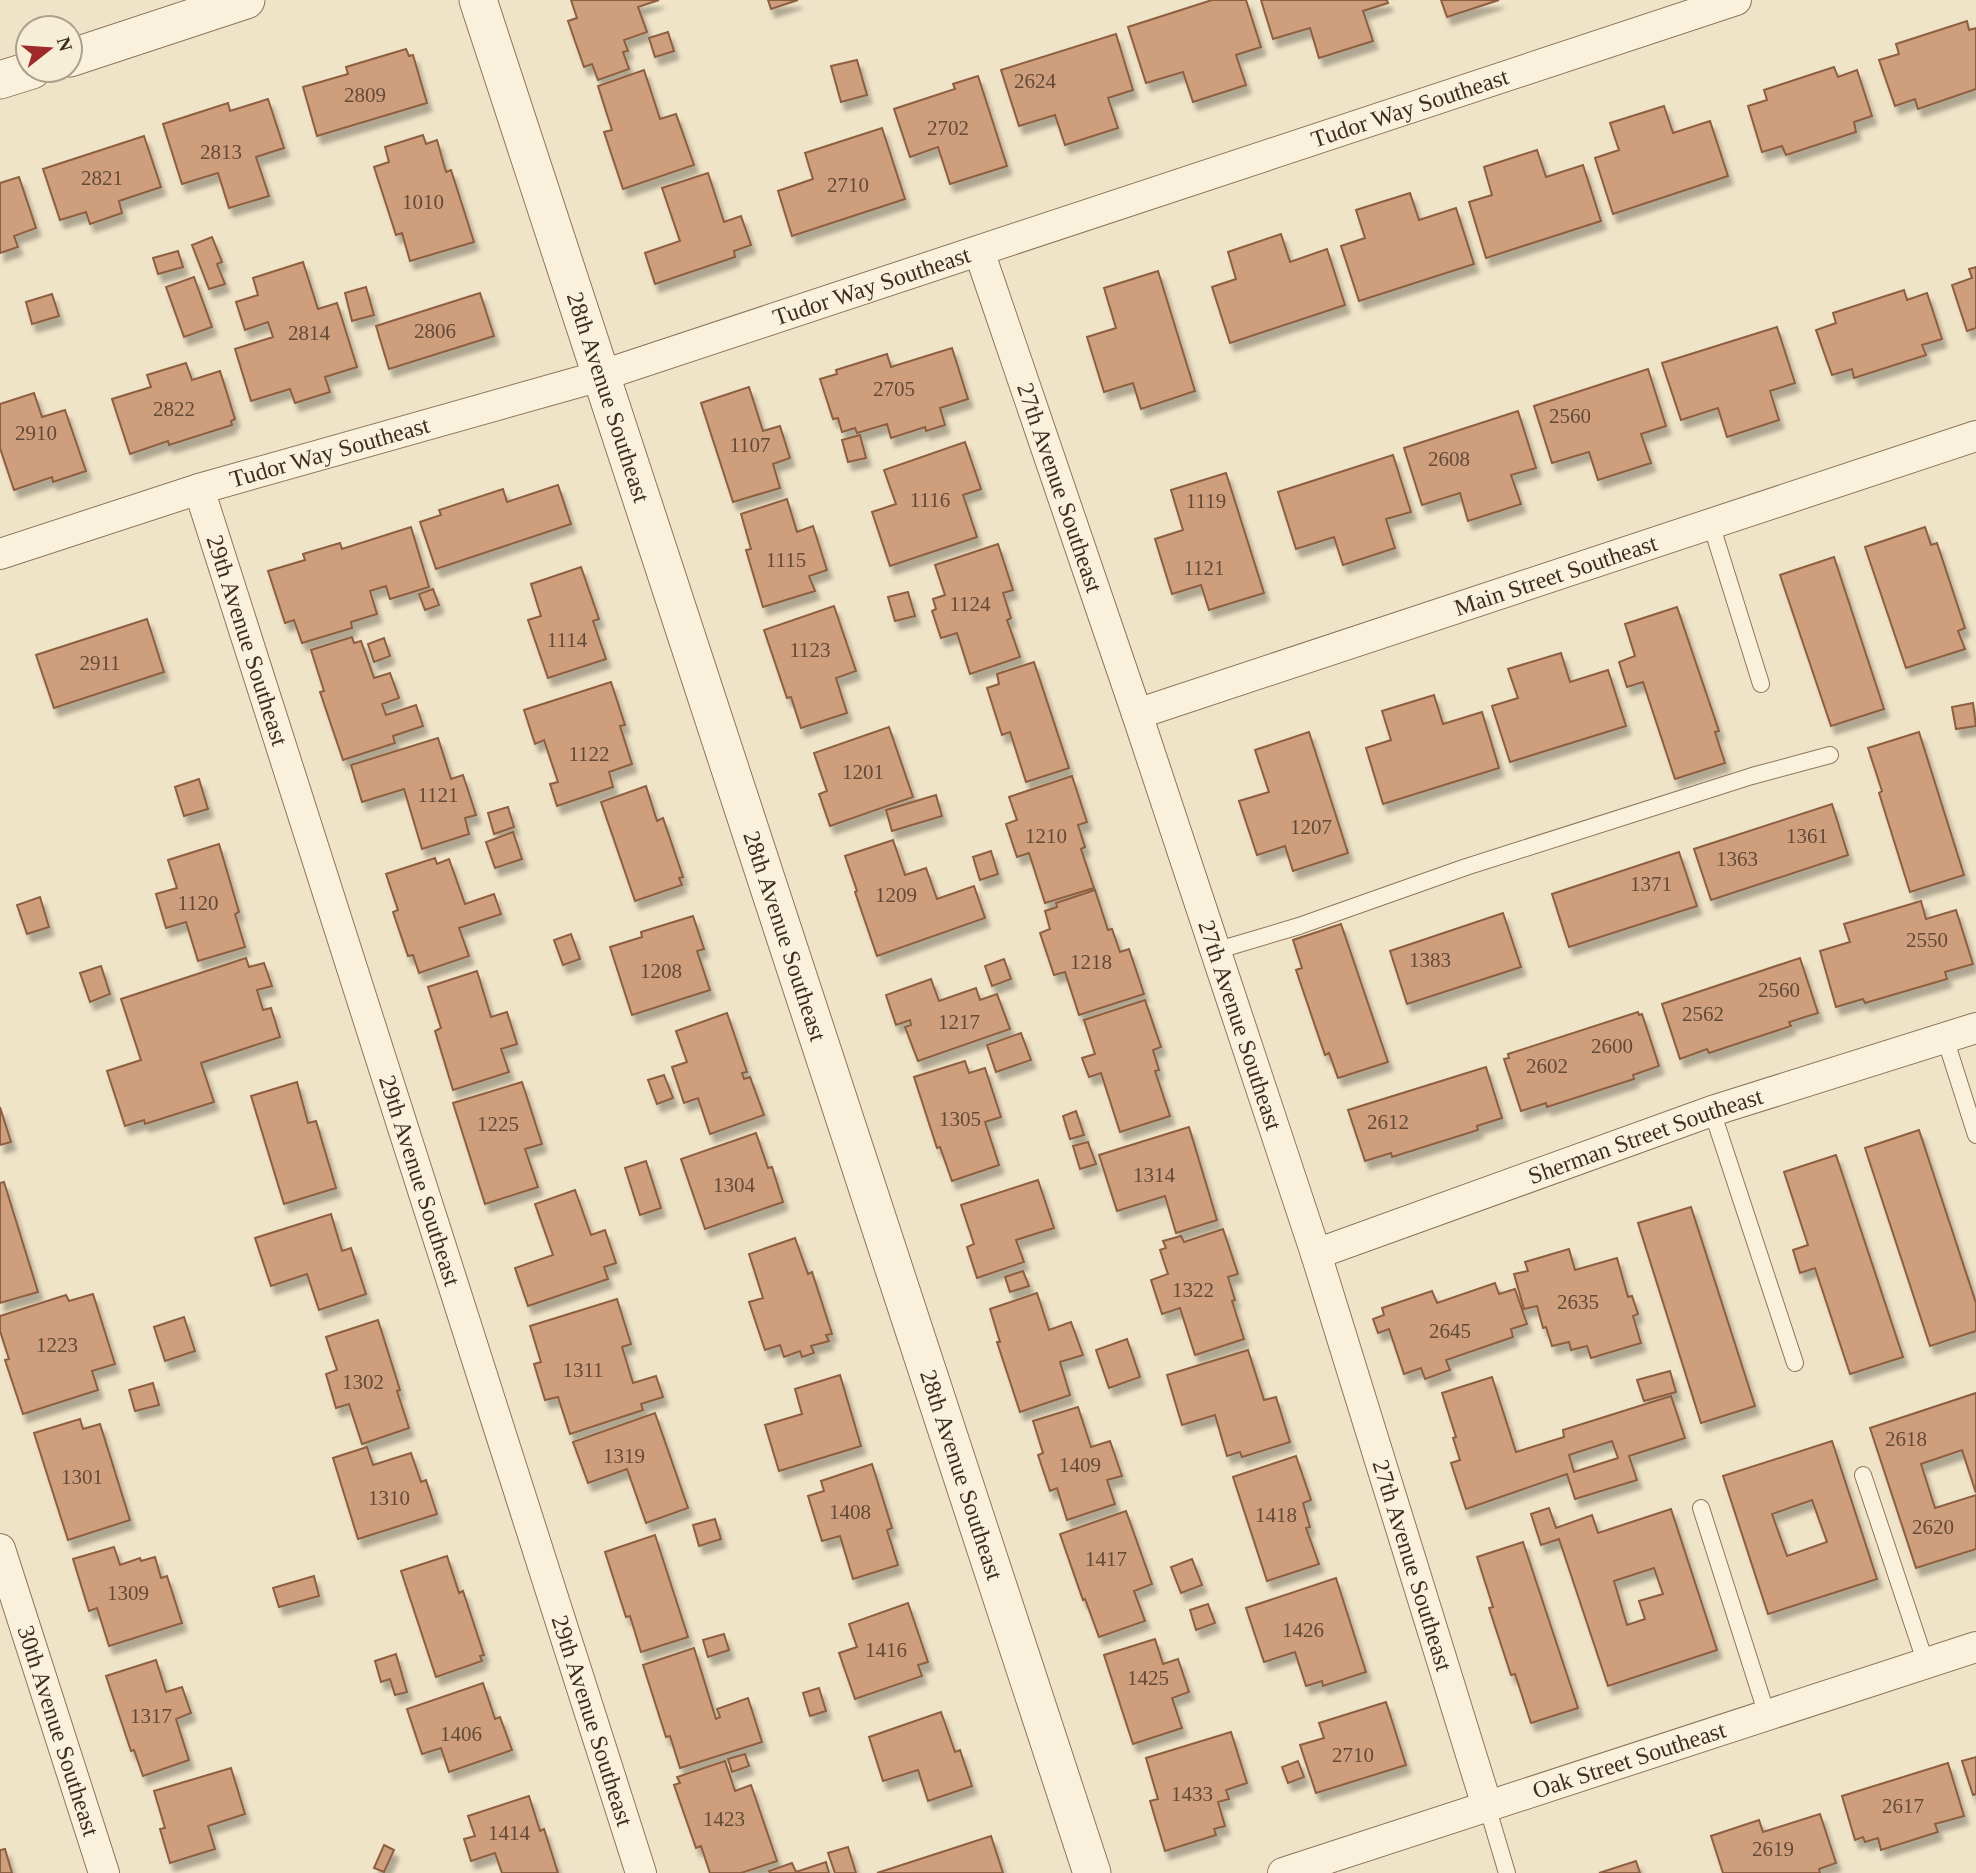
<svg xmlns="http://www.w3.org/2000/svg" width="1976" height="1873" viewBox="0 0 1976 1873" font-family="Georgia,serif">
<defs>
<filter id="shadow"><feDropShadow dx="4.5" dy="8" stdDeviation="2" flood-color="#0004"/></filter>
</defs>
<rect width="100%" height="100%" fill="#f0e4c8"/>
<!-- building -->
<path fill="#cf9f7d" stroke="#8d5f41" stroke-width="2" fill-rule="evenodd" filter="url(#shadow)" d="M571,0h88l-21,7 9,25 -23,8 4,11 -5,1 6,17 -31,11 -6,-16 -8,3 -16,-46 9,-3z
M768,0h30l-27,9z
M1212,0h34l15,47 -25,8 10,30 -53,17 -10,-30 -37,11 -18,-56z
M1261,0h126l1,3 -25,8 10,30 -54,17 -9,-30 -37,11z
M1441,0h58l-52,17z
M1967,21l2,9 7,-2v61l-58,20 -3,-10 -20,7 -16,-46 20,-6 -3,-10z
M668,32l6,19 -19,6 -6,-19z
M1116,34l17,56 -25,8 10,30 -53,17 -10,-30 -36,11 -18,-56z
M406,49l3,7 4,-1 14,48 -110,33 -14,-49 45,-13 -2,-7z
M857,60l10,35 -26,7 -10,-36z
M1834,67l4,10 19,-7 15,46 -18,6 2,10 -70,23 -4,-9 -20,6 -14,-46 19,-6 -3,-10z
M644,70l16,49 16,-5 18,51 -71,24 -19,-57 8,-2 -14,-44z
M978,76l29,90 -57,18 -12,-37 -28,10 -16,-48 61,-20 -2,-5z
M268,99l16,49 -28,9 13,39 -40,12 -11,-35 -36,11 -19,-60 65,-21 2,8z
M1664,106l9,27 37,-12 18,55 -115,38 -18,-56 24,-8 -9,-27z
M882,128l23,71 -113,37 -14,-45 35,-12 -8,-26z
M423,135l3,9 11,-4 9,32 5,-2 23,72 -64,19 -8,-28 -6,2 -22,-68 15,-5 -4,-15z
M144,136l17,51 -42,14 3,12 -32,11 -4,-12 -26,8 -17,-51z
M1537,150l9,27 37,-12 18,56 -115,37 -17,-56 23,-7 -8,-28z
M708,173l16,49 17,-6 10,29 -17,6 1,6 -80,27 -10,-31 35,-12 -18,-53z
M19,177l17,51 -22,8 4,11 -18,6v-70z
M1410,193l9,27 37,-12 18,56 -115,37 -18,-55 24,-8 -9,-28z
M1281,234l9,28 37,-13 18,56 -115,38 -18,-56 24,-8 -8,-27z
M212,237l10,25 -5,2 8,20 -16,5 -17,-44z
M178,251l5,16 -25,7 -5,-16z
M303,262l15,47 19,-6 20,64 -32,10 5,15 -35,11 -5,-14 -39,12 -16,-52 38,-12 -5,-15 -23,8 -9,-28 22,-7 -5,-17z
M1976,267v61l-9,3 -15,-46 20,-7 -3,-9z
M1158,271l37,120 -54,18 -8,-26 -29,9 -17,-55 29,-9 -12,-40z
M194,277l18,50 -28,10 -18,-50z
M366,287l8,28 -22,6 -7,-28z
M1904,290l3,10 20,-7 15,46 -20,6 4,10 -72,23 -2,-9 -20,6 -16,-45 20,-7 -3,-10z
M480,293l14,43 -105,33 -13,-43z
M52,294l7,22 -27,8 -6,-22z
M1777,327l18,56 -25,8 9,29 -52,17 -9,-29 -37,12 -19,-57z
M952,348l16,51 -28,9 5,17 -19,6 -1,-4 -34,11 -4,-14 -30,9 -2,-5 -13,4 -4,-14 -5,1 -13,-40 17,-5 -1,-4 51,-16 4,13z
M186,363l6,17 28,-9 15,48 -4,2 1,4 -63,20 -1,-4 -38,13 -18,-55 39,-12 -4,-12z
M1648,369l18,57 -25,8 10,29 -53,17 -9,-28 -37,11 -18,-57z
M749,387l14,44 17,-5 10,32 -17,6 7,24 -47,14 -32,-99z
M34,393l8,24 23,-7 21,61 -33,11 -1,-5 -38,13 -14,-42v-44z
M1518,411l18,57 -25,7 10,29 -53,17 -8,-28 -38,12 -18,-57z
M860,435l6,23 -18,4 -6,-22z
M965,442l16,47 -18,6 14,42 -87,29 -18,-54 24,-8 -12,-34z
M1393,455l18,57 -25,7 9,29 -52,17 -9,-28 -38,12 -18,-57z
M1226,473l38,120 -55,17 -8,-25 -29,9 -17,-55 28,-9 -12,-40z
M558,485l13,39 -135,45 -16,-47 21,-7 -2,-5 64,-21 4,13z
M787,499l10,33 16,-6 14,44 -18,6 6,15 -52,16 -17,-57 5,-1 -10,-35z
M411,527l18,60 -39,12 -4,-13 -16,5 7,23 -26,8 1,6 -50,15 -8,-23 -9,3 -17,-52 37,-11 -2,-6 37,-11 2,6z
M1925,527l6,18 6,-2 28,85 -7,3 7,18 -59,19 -41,-121z
M998,544l15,46 -10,3 8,25 -4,2 13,37 -50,17 -13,-41 -16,5 -9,-27 4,-2 -3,-10 12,-4 -10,-30z
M1834,557l50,152 -53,17 -51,-151z
M581,567l18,52 -6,2 13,38 -58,19 -20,-58 13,-4 -10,-32z
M433,589l6,16 -14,5 -6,-16z
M908,592l7,24 -20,5 -7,-24z
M834,606l22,65 -20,7 11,35 -46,15 -10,-31 -4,1 -23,-68z
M1677,607l42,124 -4,1 10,31 -50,16 -32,-97 -16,5 -8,-25 16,-6 -10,-32z
M147,619l17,53 -110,36 -18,-53z
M352,637l2,6 7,-2 13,37 16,-5 9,25 -17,6 4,11 30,-10 7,21 -30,10 2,7 -52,17 -23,-68 4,-1 -13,-41z
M384,638l6,18 -16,6 -6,-18z
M1561,653l9,29 38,-12 18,56 -116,36 -18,-56 26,-8 -10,-29z
M1034,662l35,106 -43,14 -16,-50 -8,3 -15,-47 12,-4 -2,-10z
M611,682l14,43 -5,1 12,38 -23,8 4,15 -56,19 -7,-22 8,-2 -14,-42 -9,4 -11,-34z
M1434,695l9,29 39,-12 17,56 -116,36 -17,-56 25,-8 -9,-29z
M1973,703l3,23 -20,3 -4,-22z
M889,727l24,70 -83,29 -11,-32 8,-3 -13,-38z
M1309,732l39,121 -55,18 -8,-25 -28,9 -18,-54 30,-9 -14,-42z
M1919,732l45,143 -54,17 -31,-99 3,-2 -14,-43z
M438,738l13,41 12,-4 13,40 -11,3 4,16 -47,15 -18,-60 -42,13 -11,-37z
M1072,776l15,46 -9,3 7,22 -4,2 13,39 -49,15 -16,-50 -12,4 -11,-33 11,-4 -8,-23z
M199,779l9,30 -24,7 -9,-29z
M646,786l11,35 6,-3 20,59 -4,1 3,7 -47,16 -34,-99z
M936,795l6,21 -50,15 -6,-21z
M1832,804l16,51 -137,45 -17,-51z
M508,807l6,20 -20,7 -6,-21z
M513,832l9,27 -27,9 -9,-26z
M893,840l12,35 21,-7 11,31 37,-13 11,32 -108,38 -22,-64 2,-1 -12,-35z
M219,844l20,68 -4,2 10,33 -47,14 -12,-39 -20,6 -10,-34 21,-6 -9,-28z
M991,851l7,23 -18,6 -7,-23z
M1679,852l18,54 -128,41 -17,-53z
M435,858l2,6 12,-5 16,45 29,-10 7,20 -42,14 10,28 -50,17 -6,-18 -5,1 -15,-44 5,-2 -12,-36z
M1095,890l13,40 4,-1 8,23 9,-3 15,45 -65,21 -14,-43 -11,3 -14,-42 10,-4 -5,-18 12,-4 -1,-4z
M40,897l9,30 -22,7 -10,-29z
M1921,901l5,18 30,-9 17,54 -28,8 2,7 -82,24 -2,-4 -27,8 -16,-56 30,-9 -6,-18z
M1503,913l18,54 -114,37 -17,-53z
M693,916l11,33 -7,2 13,39 -78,25 -22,-68 32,-10 -1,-5z
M1341,924l47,138 -50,16 -9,-25 -4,2 -29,-85 6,-2 -9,-28z
M571,934l9,25 -17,6 -9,-25z
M246,958l3,9 15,-4 8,23 -15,4 6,20 8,-2 9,29 -79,26 13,39 -69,22 -1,-4 -19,6 -18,-55 34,-11 -20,-61z
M1800,958l18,55 -29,9 2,4 -82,27 -2,-4 -27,10 -18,-55z
M1004,959l7,20 -19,7 -7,-20z
M101,966l9,28 -20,8 -10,-29z
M477,971l14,46 16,-5 10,32 -16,5 8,23 -56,18 -18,-59 6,-3 -13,-41z
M931,979l8,22 37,-13 4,12 17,-6 13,35 -92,32 -13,-34 6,-2 -1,-5 -14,5 -10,-30z
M1145,1000l16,47 -8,3 6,20 -4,1 15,45 -50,16 -19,-59 -12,4 -7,-19 13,-4 -11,-34z
M1638,1012l1,3 3,-1 17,52 -26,9 1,4 -87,28 -1,-4 -25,8 -17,-52 5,-1 -1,-4z
M727,1013l20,59 -5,1 2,6 6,-2 14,38 -54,19 -12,-36 -14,5 -12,-36 15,-5 -11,-31z
M1021,1033l10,27 -35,12 -9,-27z
M965,1061l4,12 16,-5 16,49 -16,5 14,43 -47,16 -12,-34 -3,1 -23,-71z
M1486,1067l16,51 -25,8 1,4 -86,27 -1,-4 -26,8 -17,-51z
M664,1075l9,23 -16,6 -9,-24z
M297,1082l11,41 8,-2 20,67 -52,16 -33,-108z
M522,1082l20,62 -17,5 13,38 -53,17 -32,-101z
M0,1107l11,35 -11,3z
M1076,1111l8,24 -14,4 -7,-23z
M1189,1127l28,93 -41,13 -11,-37 -48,15 -18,-56z
M1919,1130l57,173v28l-46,15 -65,-198z
M756,1133l12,35 4,-1 11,35 -78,27 -24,-70z
M1088,1142l8,22 -16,5 -7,-23z
M1836,1155l67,202 -53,17 -35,-106 -15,5 -7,-23 15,-5 -24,-73z
M646,1161l15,47 -21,7 -15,-47z
M1038,1180l16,48 -38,12 8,22 -47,16 -10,-31 7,-3 -13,-39z
M4,1182l34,110 -38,11v-120z
M575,1190l16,45 14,-5 11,33 -12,4 4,12 -80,27 -13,-38 38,-13 -18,-51z
M1691,1207l64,199 -54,17 -63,-200z
M331,1214l11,37 9,-3 15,46 -47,16 -12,-36 -36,12 -16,-48z
M1223,1229l15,45 -10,3 7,23 -3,1 12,38 -49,16 -15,-47 -18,6 -11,-34 17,-6 -8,-24 6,-2 -3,-7 18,-5 3,6z
M795,1238l13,36 4,-2 20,62 -6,1 3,6 -18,5 3,7 -12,4 -2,-6 -16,6 -4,-12 -15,5 -16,-48 14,-4 -14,-44z
M1569,1249l6,21 42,-12 11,39 4,-1 6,18 -5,2 8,27 -50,15 -4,-12 -16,4 -2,-8 -17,4 -6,-19 -3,1 -6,-22 -13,3 -10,-35 14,-3 -3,-9z
M1023,1271l6,15 -19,6 -5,-15z
M1495,1283l4,11 16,-5 12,35 -16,5 2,8 -67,23 4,10 -25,9 -4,-11 -17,6 -15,-45 -11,4 -5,-14 11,-4 -2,-7 50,-17 5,12z
M1037,1293l12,37 22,-8 12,33 -23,7 10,33 -50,17 -23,-70h3l-10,-33z
M93,1294l22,70 -23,7 6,19 -75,24 -18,-54 4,-1 -9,-28v-15l66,-21 3,6z
M617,1299l14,45 -9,3 11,36 23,-7 7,21 -22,7 2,6 -73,24 -12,-37 -13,3 -11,-36 7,-2 -11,-36z
M184,1317l11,34 -30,10 -11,-34z
M378,1320l22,70 -3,1 12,37 -47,16 -13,-40 -13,4 -10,-34 11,-4 -11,-33z
M1127,1339l13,38 -31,11 -13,-38z
M1248,1350l16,50 12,-3 14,45 -48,15 -2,-5 -13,4 -12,-41 -33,10 -15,-50z
M1670,1371l6,21 -32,9 -7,-21z
M840,1375l21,71 -82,25 -14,-46 37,-11 -7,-25z
M1492,1377l24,75 48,-15 -1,-7 108,-34 14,42 -56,18 8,24 -62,19 -8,-25 -101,35 -15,-46 9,-3 -7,-22 3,-1 -14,-44zM1612,1441l6,17 -44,14 -5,-17z
M153,1383l6,22 -24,6 -6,-21z
M1976,1393v100l-14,-43 -41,14 14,44 41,-13v54l-60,19 -46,-140z
M1078,1407l13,40 19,-6 12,35 -15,4 8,24 -48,16 -10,-32 -7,3 -12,-36 5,-2 -10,-32z
M655,1413l33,95 -42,15 -19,-54 -39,14 -15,-41z
M80,1419l3,10 17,-5 30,96 -62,20 -34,-107z
M1832,1441l45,138 -109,35 -45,-138zM1812,1500l15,42 -40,14 -15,-42z
M367,1447l6,18 38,-12 10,29 5,-2 11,34 -79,25 -25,-81z
M1296,1456l15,44 -8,3 7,24 -4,1 13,36 -52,17 -34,-104z
M872,1464l20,64 -5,2 11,35 -45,14 -13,-43 -18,5 -14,-45 16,-5 -3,-10z
M1549,1508l7,20 36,-13 6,18 73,-24 46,141 -109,36 -49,-147 -18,6 -10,-31zM1654,1568l9,26 -24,7 6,18 -18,6 -13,-44z
M1126,1511l26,73 -18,7 11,30 -46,16 -14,-38 -2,1 -23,-66z
M715,1519l6,20 -22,7 -6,-21z
M655,1535l33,102 -47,15 -11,-36 -4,1 -21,-65z
M1523,1542l55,166 -47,15 -16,-49 -4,1 -22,-67 4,-1 -16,-50z
M114,1547l6,18 20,-7 1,3 14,-4 6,21 6,-2 15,47 -73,23 -12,-38 -8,3 -16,-52z
M447,1556l12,37 4,-2 21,64 -4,1 2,5 -46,16 -35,-106z
M1192,1559l10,26 -21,8 -10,-26z
M314,1576l5,20 -40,11 -6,-19z
M1336,1578l30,94 -43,14 -1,-5 -16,5 -11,-34 -31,10 -18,-54z
M908,1603l20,59 -10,3 4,11 -67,23 -16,-46 18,-6 -8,-23z
M1208,1604l7,19 -19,7 -6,-20z
M724,1634l5,16 -21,7 -5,-17z
M1155,1639l8,25 15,-5 11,33 -17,6 10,30 -49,16 -29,-89z
M694,1648l22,71 4,-2 -3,-8 31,-11 14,44 -82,26 -10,-32 -4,1 -23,-72z
M396,1654l11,38 -12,3 -5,-16 -9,3 -6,-21z
M156,1660l10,32 16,-5 9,26 -15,6 13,41 -46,16 -9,-26 -3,1 -25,-75z
M483,1683l12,36 5,-2 12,33 -63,22 -8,-24 -19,6 -15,-45z
M819,1688l7,23 -16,5 -7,-23z
M1386,1702l20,63 -90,28 -16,-48 24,-7 -5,-15z
M941,1712l14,40 5,-2 12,36 -44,15 -10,-31 -35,11 -14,-44z
M1231,1732l16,51 -21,7 3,9 -11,3 7,24 -11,3 2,6 -51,16 -15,-50 8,-2 -12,-41z
M745,1754l4,12 -17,6 -4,-13z
M1976,1757v37l-3,1 -11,-34z
M725,1761l10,30 16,-6 26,76 -36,12h-31l-9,-27 -5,2 -22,-63 6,-2 -3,-6z
M1298,1761l6,16 -16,6 -6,-16z
M1948,1763l16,53 -29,8 3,8 -57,18 -3,-12 -13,4 -2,-5 -8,3 -13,-44z
M231,1768l14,46 -37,12 7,23 -45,14 -10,-34 5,-1 -11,-37z
M529,1796l11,35 4,-2 14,44h-56l-7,-20 -24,8 -7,-22 11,-3 -7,-20z
M1820,1814l16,49 -17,6 1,4h-97l-12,-37 48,-16 4,12z
M991,1836l12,37h-126z
M384,1845l10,5 -10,22 -10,-4z
M848,1847l8,26h-21l-7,-20z
M5,1849l7,24h-12v-23z
M1636,1861l4,12h-41z
M826,1862l3,11h-59l-1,-2 23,-8 4,9z"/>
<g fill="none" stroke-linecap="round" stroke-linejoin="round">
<!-- service casing -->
<g stroke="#8d765c" stroke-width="18">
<path id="service" d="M1711,524l50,160
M1215,951l84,-25 167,-59 286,-91 78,-21
M1945,1038l31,97
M1712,1111l83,252
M1863,1475l63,189
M1701,1508l66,207
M1487,1806l20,67"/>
</g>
<!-- minor casing -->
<g stroke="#8d765c" stroke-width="32">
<g id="minor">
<path id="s1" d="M979,251l158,463 179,540 171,552"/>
<path id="s2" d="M199,489l442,1384"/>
<path id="s3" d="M0,554l199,-65 401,-113 1136,-376"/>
<path id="s4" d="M1137,714l839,-278"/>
<path id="s5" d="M1316,1254l396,-143 264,-83"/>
<path id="s6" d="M0,1549l104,324"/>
<path id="s7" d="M1283,1873l693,-226"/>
</g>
</g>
<!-- tertiary casing -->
<g stroke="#8d765c" stroke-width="39">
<g id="tertiary">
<path id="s8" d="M478,0l614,1873"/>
<path d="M70,58l176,-58"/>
<path d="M0,80l32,-10"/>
</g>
</g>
<!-- service -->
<use href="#service" stroke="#faf1dc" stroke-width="16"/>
<!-- minor -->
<use href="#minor" stroke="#faf1dc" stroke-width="30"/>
<!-- tertiary -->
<use href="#tertiary" stroke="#faf1dc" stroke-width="37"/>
</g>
<g text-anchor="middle" stroke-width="5" stroke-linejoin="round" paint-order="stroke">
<!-- number labels -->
<g font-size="21" fill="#624a37">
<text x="1035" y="88">2624</text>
<text x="365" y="102">2809</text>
<text x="948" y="135">2702</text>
<text x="221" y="159">2813</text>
<text x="102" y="185">2821</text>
<text x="848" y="192">2710</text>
<text x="423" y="209">1010</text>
<text x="435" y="338">2806</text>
<text x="309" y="340">2814</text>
<text x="894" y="396">2705</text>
<text x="174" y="416">2822</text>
<text x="1570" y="423">2560</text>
<text x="36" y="440">2910</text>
<text x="750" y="452">1107</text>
<text x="1449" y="466">2608</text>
<text x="930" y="507">1116</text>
<text x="1206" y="508">1119</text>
<text x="786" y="567">1115</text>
<text x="1204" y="575">1121</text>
<text x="970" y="611">1124</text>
<text x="567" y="647">1114</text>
<text x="810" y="657">1123</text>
<text x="100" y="670">2911</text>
<text x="589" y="761">1122</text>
<text x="863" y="779">1201</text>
<text x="438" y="802">1121</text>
<text x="1311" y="834">1207</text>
<text x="1046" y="843">1210</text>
<text x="1807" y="843">1361</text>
<text x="1737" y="866">1363</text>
<text x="1651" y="891">1371</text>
<text x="896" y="902">1209</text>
<text x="198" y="910">1120</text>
<text x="1927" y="947">2550</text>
<text x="1430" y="967">1383</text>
<text x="1091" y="969">1218</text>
<text x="661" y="978">1208</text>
<text x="1779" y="997">2560</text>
<text x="1703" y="1021">2562</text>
<text x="959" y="1029">1217</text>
<text x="1612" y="1053">2600</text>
<text x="1547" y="1073">2602</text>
<text x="960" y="1126">1305</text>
<text x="1388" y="1129">2612</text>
<text x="498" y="1131">1225</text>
<text x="1154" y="1182">1314</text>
<text x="734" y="1192">1304</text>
<text x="1193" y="1297">1322</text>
<text x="1578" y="1309">2635</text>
<text x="1450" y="1338">2645</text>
<text x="57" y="1352">1223</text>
<text x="583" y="1377">1311</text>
<text x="363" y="1389">1302</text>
<text x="1906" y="1446">2618</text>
<text x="624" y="1463">1319</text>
<text x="1080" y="1472">1409</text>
<text x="82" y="1484">1301</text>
<text x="389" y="1505">1310</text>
<text x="850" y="1519">1408</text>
<text x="1276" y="1522">1418</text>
<text x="1933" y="1534">2620</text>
<text x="1106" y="1566">1417</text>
<text x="128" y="1600">1309</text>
<text x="1303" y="1637">1426</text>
<text x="886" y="1657">1416</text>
<text x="1148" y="1685">1425</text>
<text x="151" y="1723">1317</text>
<text x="461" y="1741">1406</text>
<text x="1353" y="1762">2710</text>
<text x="1192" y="1801">1433</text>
<text x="1903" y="1813">2617</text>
<text x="724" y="1826">1423</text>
<text x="509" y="1840">1414</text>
<text x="1773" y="1856">2619</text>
</g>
<!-- street labels -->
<g font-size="24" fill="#3d2e20" stroke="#f7eed8">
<text dy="8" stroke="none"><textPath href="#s3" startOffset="1479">Tudor Way Southeast</textPath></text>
<text dy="8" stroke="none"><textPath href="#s3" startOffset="912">Tudor Way Southeast</textPath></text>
<text dy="8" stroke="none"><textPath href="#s8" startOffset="418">28th Avenue Southeast</textPath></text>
<text dy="8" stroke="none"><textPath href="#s3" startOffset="345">Tudor Way Southeast</textPath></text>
<text dy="8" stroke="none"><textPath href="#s1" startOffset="250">27th Avenue Southeast</textPath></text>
<text dy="8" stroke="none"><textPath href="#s4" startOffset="441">Main Street Southeast</textPath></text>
<text dy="8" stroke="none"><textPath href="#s2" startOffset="159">29th Avenue Southeast</textPath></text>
<text dy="8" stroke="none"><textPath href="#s8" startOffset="985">28th Avenue Southeast</textPath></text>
<text dy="8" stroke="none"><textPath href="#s1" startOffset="817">27th Avenue Southeast</textPath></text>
<text dy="8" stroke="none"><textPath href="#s5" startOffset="350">Sherman Street Southeast</textPath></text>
<text dy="8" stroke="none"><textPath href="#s2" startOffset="726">29th Avenue Southeast</textPath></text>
<text dy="8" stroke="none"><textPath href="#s8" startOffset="1552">28th Avenue Southeast</textPath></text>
<text dy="8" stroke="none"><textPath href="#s1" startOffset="1384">27th Avenue Southeast</textPath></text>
<text dy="8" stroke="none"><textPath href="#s2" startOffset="1293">29th Avenue Southeast</textPath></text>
<text dy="8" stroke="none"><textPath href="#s6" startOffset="191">30th Avenue Southeast</textPath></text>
<text dy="8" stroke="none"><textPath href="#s7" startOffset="364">Oak Street Southeast</textPath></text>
</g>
</g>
<!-- north arrow -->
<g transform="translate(49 49) rotate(73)"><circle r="33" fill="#f7eed8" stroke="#ada18e" stroke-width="2"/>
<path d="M0-5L12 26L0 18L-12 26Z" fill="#9e2a2b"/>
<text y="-10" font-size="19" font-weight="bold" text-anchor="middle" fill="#3d2e20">N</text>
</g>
</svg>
